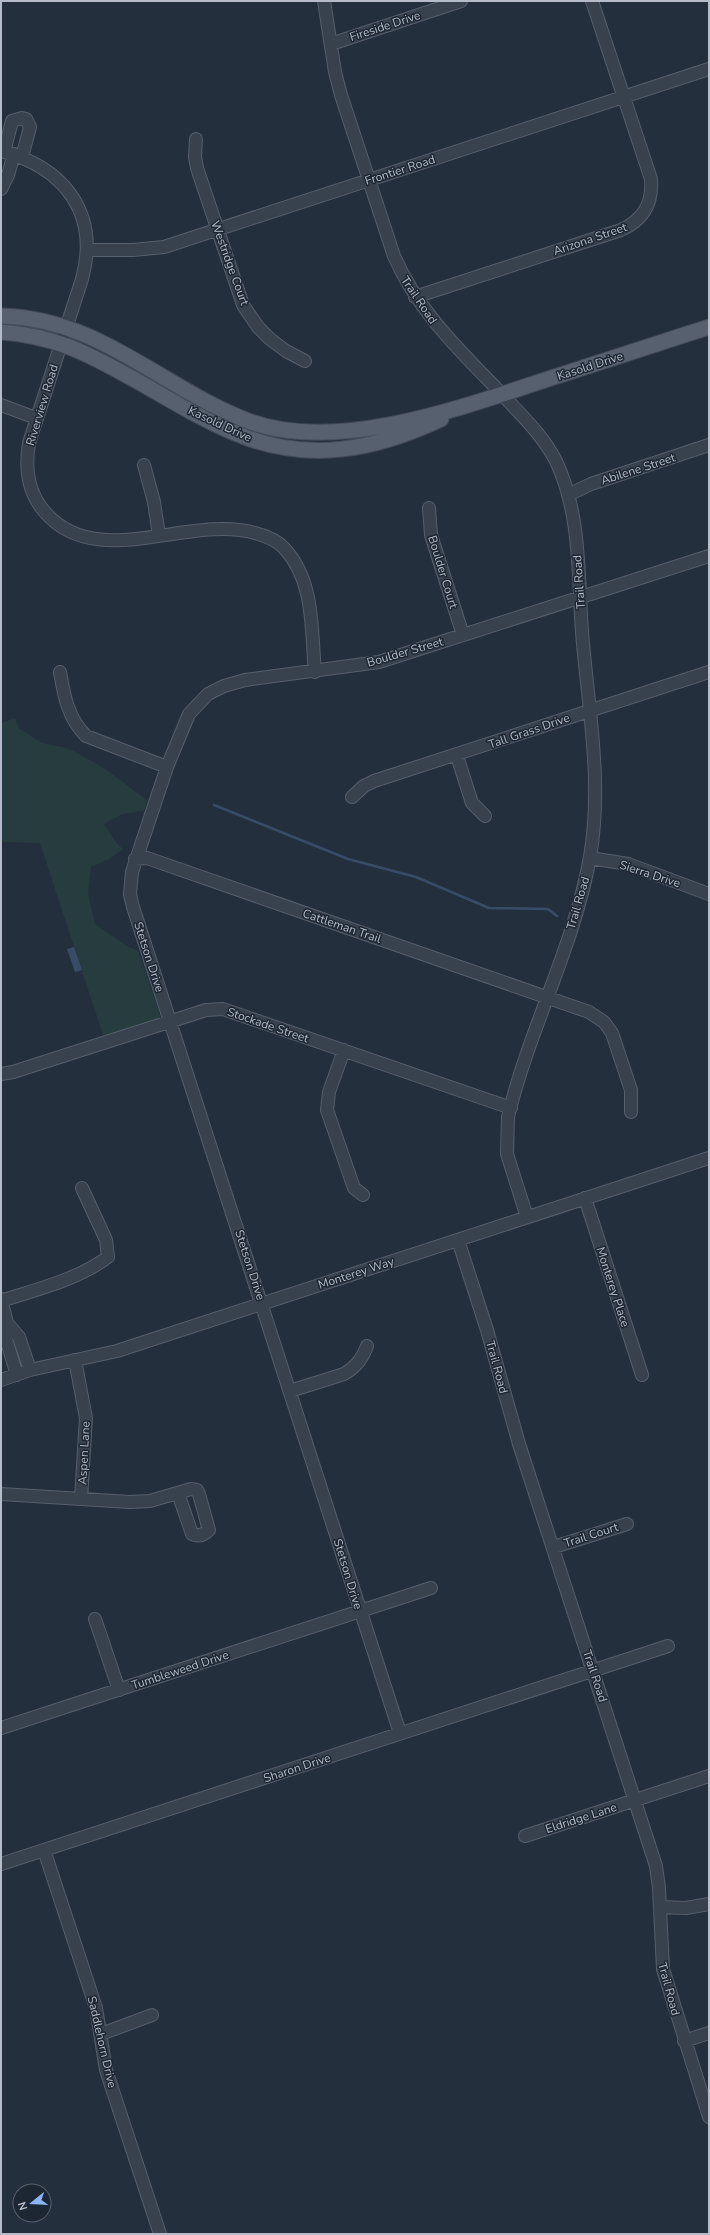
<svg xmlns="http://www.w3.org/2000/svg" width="710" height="2235" viewBox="0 0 710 2235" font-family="'Nunito Sans',sans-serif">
<rect width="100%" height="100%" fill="#242f3e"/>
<!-- green -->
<path fill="#263c3f" d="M15,718l4,11c10,4 15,11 24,14 6,3 14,2 20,4 32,12 58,34 85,54l-5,10 -21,3 -18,10 13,20 6,5 -14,10 -18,8 -3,27 7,30 30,21 13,6 23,67 -57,20 -64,-195 -36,-1 -3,-2v-117z"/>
<!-- water -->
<path fill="#394c67" d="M74,947l8,23 -7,2 -8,-23z"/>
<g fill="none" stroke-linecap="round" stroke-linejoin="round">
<!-- stream -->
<path stroke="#394c67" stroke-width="2.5" d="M214,805l134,54 68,18 73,31 59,1 9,7"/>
<!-- minor casing -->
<g stroke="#565f6c" stroke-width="14">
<path id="minor" d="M324,1l11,71 6,23 53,161c24,55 65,94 106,136 20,22 42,42 56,69 25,53 22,114 26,171 6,75 21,150 8,225 -16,90 -61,172 -82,260l-1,37 20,63
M331,44l130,-43
M196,139l-1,18 2,11 46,137 15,22 12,12 16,12 19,10
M1,151c63,16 99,62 81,128l-53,164c-4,24 -2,48 15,68 52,62 144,3 211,22 11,3 22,7 29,15 31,33 27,82 31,124
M4,152l8,-31 10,-3 4,1 4,8 -8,30
M1,189l7,-14 6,-21
M88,250h45l31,-3 545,-178
M415,297l206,-67c22,-10 32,-26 30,-51l-59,-178
M1,405l35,13
M144,465l10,37 5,33
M568,495l23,-11 118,-39
M429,508l2,27 32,100
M60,672c4,24 8,46 26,64l81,31
M457,756l15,47 13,13
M352,797l12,-11 10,-5 335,-109
M590,858l38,6 81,30
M135,859l12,-1 442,154 15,10 8,11 19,57v22
M344,1050l-15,42 -2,18 27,78 9,7
M1,1074l12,-2 193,-62 17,-1 288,99
M585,1198l57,177
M458,1240l29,90 32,114 137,422 3,22 4,81 46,148
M1,1299l6,24 -1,16 11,36
M1,1301c36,-12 76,-21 107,-44l-2,-17 -24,-52
M7,1323l12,14 11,33
M75,1360l11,58 -5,81
M1,1380l29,-10 87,-19 592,-193
M290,1391l54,-17c12,-7 18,-15 23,-28
M1,1494l129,8 20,-1 41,-12 6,1 2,4 10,36c-5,5 -11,7 -17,4l-14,-41
M554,1547l73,-23
M95,1619l24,71
M1,1728l430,-140
M400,1733l-267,-826 -3,-13 2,-22 35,-105 22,-53 19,-20 16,-8 21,-6 134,-18 330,-106
M525,1836l184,-60
M44,1850l52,158 10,62 54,164
M1,1864l667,-218
M660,1907l26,1 23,-4
M101,2034l51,-19
M684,2041l25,-8"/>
</g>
<!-- major casing -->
<g stroke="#414a57" stroke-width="17">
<path id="major" d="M1,316c99,2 163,74 250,106 88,31 212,-15 297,-43 54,-17 107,-35 161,-52
M1,332c52,4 82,19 127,44 37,20 73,44 112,59 69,28 135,15 201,-16"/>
</g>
<!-- minor -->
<use href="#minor" stroke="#38414e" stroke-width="12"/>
<!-- major -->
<use href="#major" stroke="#56606e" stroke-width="15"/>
</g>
<g text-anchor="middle" stroke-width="3" stroke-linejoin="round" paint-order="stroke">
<!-- street labels -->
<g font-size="12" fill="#b4bcc9" stroke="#1d2633">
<text transform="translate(385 26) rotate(-18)" y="4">Fireside Drive</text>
<text transform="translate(400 170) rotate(-18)" y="4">Frontier Road</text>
<text transform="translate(590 239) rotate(-19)" y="4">Arizona Street</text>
<text transform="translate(230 263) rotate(70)" y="4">Westridge Court</text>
<text transform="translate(419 300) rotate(56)" y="4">Trail Road</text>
<text transform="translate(590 366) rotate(-18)" y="4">Kasold Drive</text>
<text transform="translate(42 405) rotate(-73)" y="4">Riverview Road</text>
<text transform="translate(220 424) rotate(25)" y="4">Kasold Drive</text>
<text transform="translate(638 469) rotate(-18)" y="4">Abilene Street</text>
<text transform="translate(443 572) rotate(73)" y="4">Boulder Court</text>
<text transform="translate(579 582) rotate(-94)" y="4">Trail Road</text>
<text transform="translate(405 652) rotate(-16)" y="4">Boulder Street</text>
<text transform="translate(529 731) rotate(-19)" y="4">Tall Grass Drive</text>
<text transform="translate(650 874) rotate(18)" y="4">Sierra Drive</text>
<text transform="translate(578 903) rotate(-74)" y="4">Trail Road</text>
<text transform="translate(342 926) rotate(19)" y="4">Cattleman Trail</text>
<text transform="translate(149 957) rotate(72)" y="4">Stetson Drive</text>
<text transform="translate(268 1025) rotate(19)" y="4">Stockade Street</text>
<text transform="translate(250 1265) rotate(72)" y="4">Stetson Drive</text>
<text transform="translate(356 1273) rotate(-18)" y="4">Monterey Way</text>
<text transform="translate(613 1287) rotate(72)" y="4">Monterey Place</text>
<text transform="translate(497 1367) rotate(75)" y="4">Trail Road</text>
<text transform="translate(84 1453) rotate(-87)" y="4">Aspen Lane</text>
<text transform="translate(591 1535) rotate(-18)" y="4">Trail Court</text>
<text transform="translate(348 1574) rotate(73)" y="4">Stetson Drive</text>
<text transform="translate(180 1670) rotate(-18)" y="4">Tumbleweed Drive</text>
<text transform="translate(595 1676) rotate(72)" y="4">Trail Road</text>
<text transform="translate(297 1768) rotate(-18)" y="4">Sharon Drive</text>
<text transform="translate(581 1818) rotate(-18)" y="4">Eldridge Lane</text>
<text transform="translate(669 1989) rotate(75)" y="4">Trail Road</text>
<text transform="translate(102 2042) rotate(77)" y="4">Saddlehorn Drive</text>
</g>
</g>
<!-- border -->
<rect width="710" height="2235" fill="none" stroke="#b4bcc9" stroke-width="4"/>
<!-- north arrow -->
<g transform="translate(32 2203) rotate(252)"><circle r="19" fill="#1d2633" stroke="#59626f"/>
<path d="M0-3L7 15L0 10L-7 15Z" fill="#8ab4f8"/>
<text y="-6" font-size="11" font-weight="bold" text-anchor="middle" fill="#b4bcc9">N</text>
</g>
</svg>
